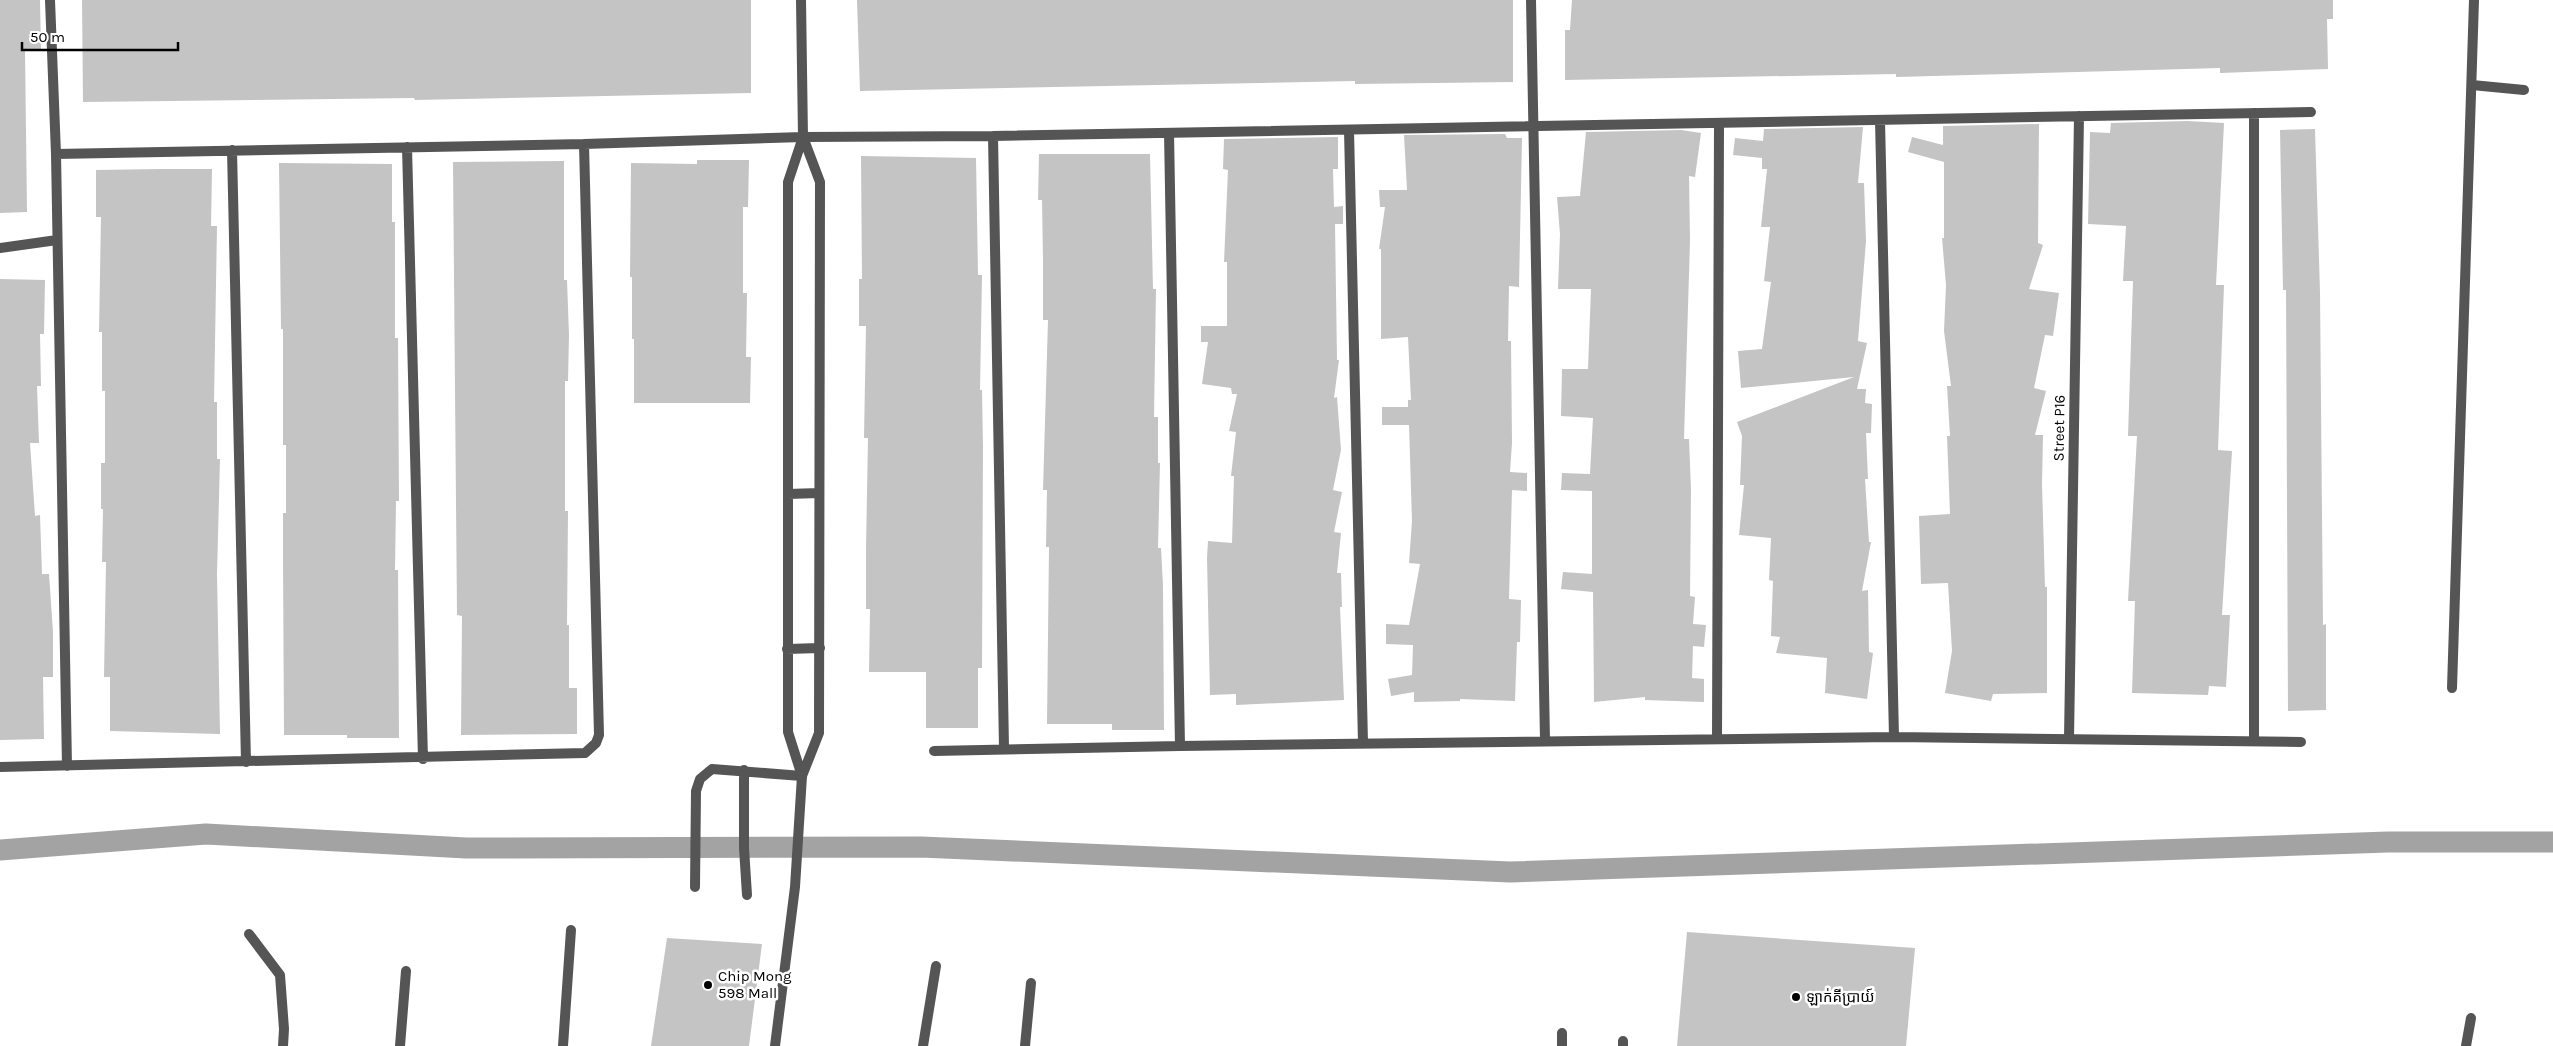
<svg xmlns="http://www.w3.org/2000/svg" width="2553" height="1046" viewBox="0 0 2553 1046" font-family="Karla,'Noto Sans Khmer',sans-serif">
<rect width="100%" height="100%" fill="#fff"/>
<g fill="none" stroke-linecap="round" stroke-linejoin="round">
<!-- canal -->
<path stroke="#a3a3a3" stroke-width="21" d="M0,850l206,-16 260,14 455,-1 589,25 878,-30h165"/>
</g>
<!-- building -->
<path fill="#c4c4c4" d="M0,0h40l1,50h-16l2,162 -27,1z
M82,0h669v93l-336,7 -1,-2 -331,4z
M857,0h656v82l-158,2v-3l-495,10z
M1572,0h761v19h-6l1,50 -108,4v-5l-324,9v-3l-331,6v-50h5z
M2187,121l37,2 -8,162h8l-6,165 14,1 -10,164h8l-4,72 -17,-1 -1,9 -76,-2 3,-92h-7l9,-165h-9l5,-155h-10l3,-55 -38,-2 2,-92 20,1 1,-10z
M2039,124l-1,119 5,2 -14,44 30,4 -6,43 -8,-1 -11,53 12,3 -11,44h8l-1,49 3,103h2v106l-54,1 -2,7 -46,-8 7,-42 -4,-68 -27,1 -2,-68 31,-2 -3,-78h3l-3,-50h4l-7,-55 2,-46 -4,-47h2v-76l-36,-10 4,-15 31,8v-19z
M1863,127l-5,56h6l2,58 -8,100 9,2 -10,46h9l-1,14 7,1 -1,29h-5l2,46h-3l4,63h2l-9,49 6,-1 1,62 4,1 -6,46 -42,-6 2,-35 -51,-5 4,-16 -9,-1 2,-55 -4,-1 2,-42 -32,-3 5,-50h-4l2,-49 -5,-14 117,-45 -113,11 -3,-37 24,-2 9,-67 -7,-1 6,-54h-9l6,-58h-5v-11l-29,-3 2,-17 28,3 1,-12z
M2315,129l5,163 3,333 3,-1v86l-38,1 -2,-421h-3l-3,-160z
M1681,130l20,3 -6,44 -6,-1 1,65 -6,198h5l2,51 -1,106 5,1 -2,27 13,1 -2,22 -11,-1 -1,32 12,1v23l-59,-2v-3l-51,5 -1,-110 -32,-3 2,-17 29,2v-83l-31,-1 1,-17 28,1 3,-56 -32,-2 1,-47h26l3,-80h-33l2,-55 -3,-37 23,-1 6,-64z
M1505,134l2,4h15l-3,149 -10,-1 -1,55h3l1,102 -2,29 17,1v18l-15,-1 -3,109 12,1 -1,42h-3l-2,59 -55,-2v2l-46,1v-10l-23,4 -3,-17 24,-4 1,-30 -27,-1v-20l23,1 11,-61 -11,-1 3,-42 -3,-96h-27v-18h26v-7h3l-3,-63 -27,2v-90h-2l6,-42h-5l-1,-17h28l-3,-55z
M1338,137v32h-5l1,38 9,-1v18h-8l2,136h2l-5,38 3,-1 4,53 -8,40 9,2 -8,40 7,1 -4,40h4l1,34h-2l4,93 -108,5v-11l-26,1 -3,-137 1,-17 24,2 2,-67h-3l5,-44 -7,-1 8,-37h-5l-1,-6 -29,-4 6,-42h-7v-16h26v-64h-3l4,-92 -5,-1 1,-30z
M1039,154h111l3,135h3l-2,128h4v46h2l-2,85h3l2,38 1,144h-52v-6h-65l2,-177h-3l1,-57h-4l5,-170h-5v-61l-1,-59h-4z
M861,156l115,2 2,117h4l-2,115h2l1,58 -1,220h-4v60h-52v-56h-57l1,-63h-4v-60l2,-111h-4l2,-112h-7v-47h3z
M697,160h52l-1,47h-5v86h4l-1,64h5l-1,46h-116v-64h-2v-62h-2l1,-114 66,1z
M564,161v119h3l2,55 -1,46h-3v130h3l-1,114h2v63h8v46l-116,1 1,-119 -5,-1 -4,-453z
M279,163l113,1v58h3v116h3l1,163h-3l-1,69h3l1,168h-52v-3h-63l-1,-176v-46h3v-68h-3v-116h-2z
M160,169h52l-1,57h6l-3,176h3v57h3l-3,115 3,160 -110,-3v-54h-6l2,-115h-4l1,-53h-2v-46h4v-72h-3v-59h-3l2,-115h-5v-47z
M0,279l45,1 -1,54h-4l1,52h-4l2,57h-9l5,73 5,-1 2,59h7l4,58v45h-10l1,62 -44,1z
M1687,932l228,16 -9,98h-229z
M667,938l95,6 -13,102h-98z"/>
<g fill="none" stroke-linecap="round" stroke-linejoin="round">
<!-- service -->
<path stroke="#555" stroke-width="10" d="M744,770v78l3,47
M695,887l1,-96 4,-12 12,-10 90,7
M249,934l31,41 4,54 -1,17
M400,1046l6,-75
M563,1046l8,-116
M923,1046l13,-80
M1025,1046l6,-63
M1562,1046v-13
M1623,1046v-5
M2466,1046l5,-28"/>
<!-- minor -->
<path stroke="#555" stroke-width="10" d="M50,0l6,154 11,612
M1531,0l14,740
M2472,85l52,5
M1880,120l14,617
M1349,130l14,613
M1169,133l11,613
M993,136l11,612
M407,147l16,612
M232,150l14,612
M56,154l528,-10 219,-7 190,-1 1318,-24
M0,248l57,-8
M788,494l31,-1
M787,649l33,-1
M2452,688l22,-688
M1717,739l2,-616
M2069,739l10,-623
M2254,741v-628
M934,751l246,-5 714,-9 407,5
M0,767l585,-14 11,-10 3,-8 -15,-591
M802,776l-14,-44v-550l15,-45
M775,1046l20,-159 7,-111 17,-43 1,-551 -17,-45 -2,-137"/>
</g>
<!-- markers -->
<g fill="#000" stroke="#fff" stroke-width="2">
<circle cx="708" cy="985" r="5"/>
<circle cx="1796" cy="997" r="5"/>
</g>
<g text-anchor="middle" stroke-width="5" stroke-linejoin="round" paint-order="stroke">
<!-- street labels -->
<g font-size="15" fill="#000" stroke="#fff">
<text transform="translate(2059 428) rotate(-89)" y="5">Street P16</text>
</g>
<!-- poi labels -->
<g font-size="15" fill="#000" stroke="#fff" text-anchor="start">
<text x="718" y="981">Chip Mong<tspan x="718" dy="17">598 Mall</tspan></text>
<text x="1806" y="1002">ឡាក់គីប្រាយ៍</text>
</g>
</g>
<!-- scale -->
<path d="M22 42v8h156v-8" fill="none" stroke="#000000" stroke-width="2.5"/>
<text x="30" y="42" font-size="15" fill="#000000" stroke="#ffffff" stroke-width="4" paint-order="stroke">50 m</text>
</svg>
